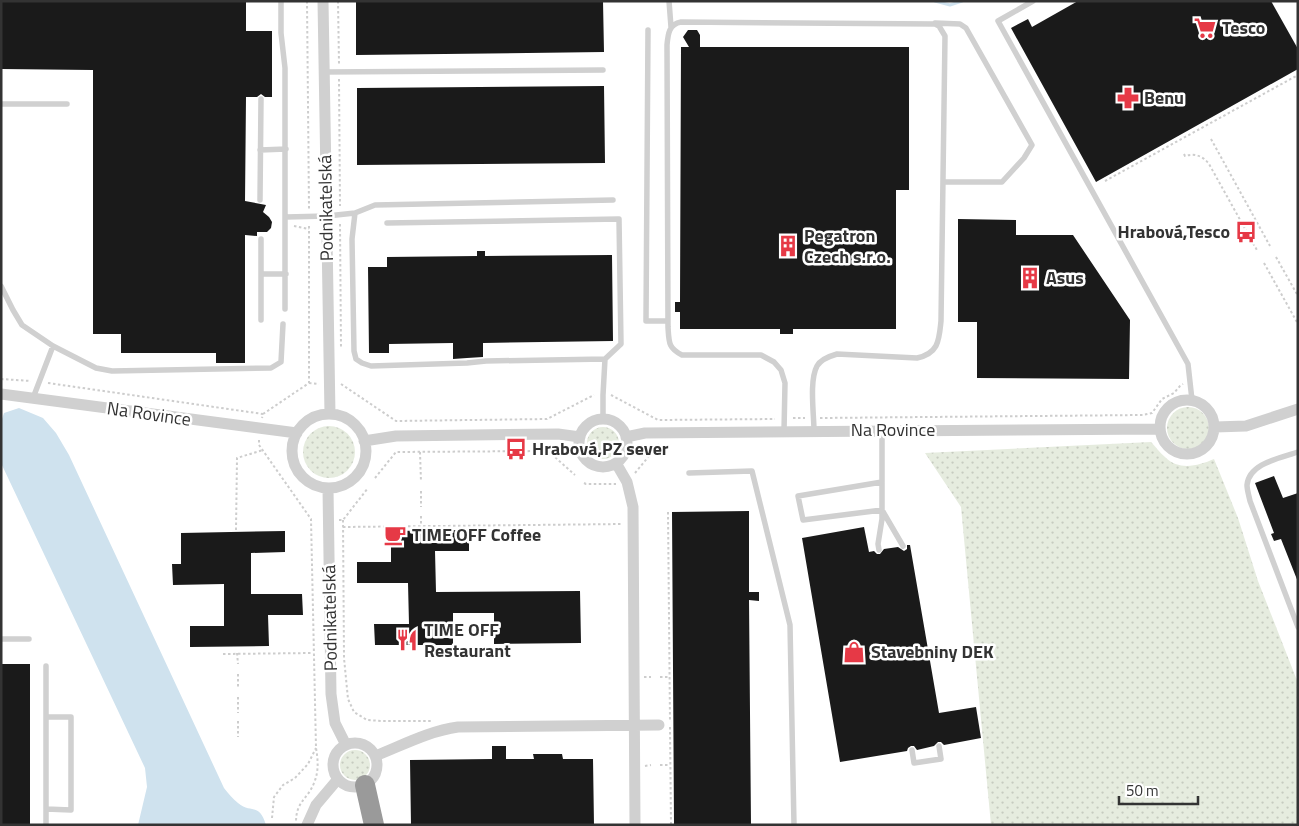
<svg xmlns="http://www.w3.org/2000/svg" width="1299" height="826" viewBox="0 0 1299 826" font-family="'Titillium Web',sans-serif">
<defs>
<pattern id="grass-dots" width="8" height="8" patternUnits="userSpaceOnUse" patternTransform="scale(1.25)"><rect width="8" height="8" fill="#e6ecdf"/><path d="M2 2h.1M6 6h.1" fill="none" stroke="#c6cbc0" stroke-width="1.8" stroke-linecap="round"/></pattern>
</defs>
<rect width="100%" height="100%" fill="#fff"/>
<!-- grass -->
<path fill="url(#grass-dots)" d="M1167 428a21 21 0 1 1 42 0a21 21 0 1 1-42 0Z
M303 452a26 26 0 1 1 52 0a26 26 0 1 1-52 0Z
M587 443a16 16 0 1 1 32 0a16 16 0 1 1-32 0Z
M1151,442c5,5 9,11 14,15 14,14 33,9 49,2l24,59 20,63 40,102v142h-307l-30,-318 -36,-54z
M340 765a15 15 0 1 1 30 0a15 15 0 1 1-30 0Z"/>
<!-- water -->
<path fill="#cfe2ee" d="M19,408l24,10 13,15 13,22 155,333c4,5 9,11 14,15 13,11 21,-1 28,22h-128l9,-38 -2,-19 -144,-305v-41l3,-9z"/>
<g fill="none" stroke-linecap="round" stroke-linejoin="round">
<!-- stream -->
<path stroke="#cfe2ee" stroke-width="3" d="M935,1l15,4 12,-4"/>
</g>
<!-- building -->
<path fill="#1a1a1a" d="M1,1h245v30h26v66h-7l-4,-3 -4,3h-11l-1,104 21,4 -3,7 6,5 3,5 -1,6 -4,4h-10v4l-12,-1v128h-29v-10h-95v-19h-28v-264l-92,-1z
M356,1h247l1,51 -248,3z
M1078,1h193l27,48v20l-202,113 -85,-154 17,-9 4,8z
M688,30h9l3,5v12h209v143h-13v139h-103v5h-13v-5h-100v-17h-5v-10h5l1,-255h8l-6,-10z
M604,86l1,77 -248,2v-77z
M958,219l58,1v15h57l57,85 -1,59 -152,-1v-56h-19z
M477,251h8v5l127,-1 1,86 -130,2v14l-16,1 -14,1v-16l-64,1v9h-20l-1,-86h19v-10l90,-1z
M1274,476l9,22 15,-5v89l-17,-43 -7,2 -3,-7 3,-1 -19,-50z
M749,511v81h10v9l-10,-1 2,225h-77l-2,-313z
M864,527l5,25 5,-1 3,3h3l4,-5 14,-2 6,4 3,-2v-4h3l29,168 37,-6 5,31 -37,7 -3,-3h-3l-4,4 -17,4 -3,-4h-3l-3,2 -1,3 -67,11 -38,-224z
M469,530v21h-34l1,41 144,-1 1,52 -87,1v-31h-41v32h-78l-1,-21h35l-1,-41h-51v-21h34v-31z
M285,531v21l-34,1v41h51l1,21h-35l1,31 -79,1v-21h34v-42l-51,1 -1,-21h9v-31z
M1,664h29v161h-29z
M492,746h14v13h28l-1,-5h29l1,5h30l1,66h-183l-1,-65 82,-1z"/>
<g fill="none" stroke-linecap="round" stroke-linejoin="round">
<!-- path -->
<path stroke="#cdcdcd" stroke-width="2" stroke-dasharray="2.5 2.5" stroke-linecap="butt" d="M307,1l2,208
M338,1l1,63
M339,79l1,127
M1211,139l59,107
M1184,154l1,2c10,-3 18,0 24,8l49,88
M1105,181l193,-106
M340,224l1,125
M294,226l15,3
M1276,257l22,39
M1264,263l34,61
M1,379l30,2
M48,383l215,31 -1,4
M309,383l10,1
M341,384l55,37 151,-2 47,-24
M611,395l47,25 117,-1
M263,414l46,-31v-159
M793,418h12
M820,418l323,-3 9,-2 10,-14 12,-6 6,-7 3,-2
M259,440v5l52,74 5,229c2,12 3,23 -2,35 -6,16 -18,18 -18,39
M420,452l1,30
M635,473l24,-29
M375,478l21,-26 152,-1 27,24
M584,483l2,1h30
M421,491v16
M668,512l2,210
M421,516v10
M339,520h4l25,-32
M343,520l1,138 4,41 6,13 13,8 14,1h52
M343,527l280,-3
M236,530l1,-72 26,-8
M237,653l1,11
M223,654l90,-1
M238,674v15
M644,677h7
M660,677h10
M238,697v16
M238,721v16
M670,727l1,98
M660,765h10
M645,766l6,-1
M272,818l2,-21 9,-12 12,-7 13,-14 8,-16"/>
<!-- lane -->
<path stroke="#d0d0d0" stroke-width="5.5" d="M281,1v32l4,35v241
M669,1l2,26
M1033,1l-35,20 190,343 4,36
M935,23l25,1 6,4 66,117 -8,13 -22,24h-59
M648,30l-2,291h22
M324,72l279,-2
M1,104h66
M260,150l26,-1
M260,200l1,-101
M355,213l-3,26 2,112 2,8 6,4 9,3 96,-3 19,-2 119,-2
M286,217l41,-1 28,-3 20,-8 238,-5
M387,223l232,-4 2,125 -16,15 -2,36v24
M261,274h25
M1,286l12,24 9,15 31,21 43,22 16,3 159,-3 10,-6 2,-38
M261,320v-81
M33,398l20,-52
M784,431l1,-48 -4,-13 -7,-8 -13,-7h-79c-14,-7 -13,-13 -14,-28l-1,-282c1,-11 2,-21 14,-23l254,2 4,2 6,10 -4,285c-2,19 -2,32 -24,37l-80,-4c-7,2 -16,5 -20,12 -8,15 -3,48 -3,65
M1298,452c-17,6 -49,11 -51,33 0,5 2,11 3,16l48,126
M689,473l63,-2 38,154 4,200
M882,482l-84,14 5,24 79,-10 21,36
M879,550l-1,-6 4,-25v-89
M1,639h28
M912,750l2,13 27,-4 -2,-13
M46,809l25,1v-93h-25
M46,825v-159"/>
<!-- street -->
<path stroke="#d0d0d0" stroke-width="11" d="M323,1l7,413
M1,394l296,39
M1160 427a27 27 0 1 1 54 0a27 27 0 1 1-54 0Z
M292 451a37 37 0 1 1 74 0a37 37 0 1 1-74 0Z
M579 443a24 24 0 1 1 48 0a24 24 0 1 1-48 0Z
M1215,427l31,-1 52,-17
M626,437l19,-4 515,-4
M364,441l32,-5 162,-2 22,3
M616,463l11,19 6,25 2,318
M328,488l3,206 4,29 11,22
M333 765a22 22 0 1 1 44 0a22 22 0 1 1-44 0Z
M375,756c28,-11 54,-25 83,-29l201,-2
M307,825l9,-20 22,-26"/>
<!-- highway -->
<path stroke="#9a9a9a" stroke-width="20" d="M365,785l9,40"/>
</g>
<!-- icons -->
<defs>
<g id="supermarket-bare" transform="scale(1.725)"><path d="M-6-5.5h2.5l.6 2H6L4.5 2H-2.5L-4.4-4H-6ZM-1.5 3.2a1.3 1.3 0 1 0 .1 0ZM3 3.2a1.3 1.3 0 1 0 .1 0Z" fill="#e63946" stroke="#fff" stroke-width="2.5" paint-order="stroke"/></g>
<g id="pharmacy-bare" transform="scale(1.725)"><path d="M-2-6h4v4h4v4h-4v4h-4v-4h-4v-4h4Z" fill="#e63946" stroke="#fff" stroke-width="2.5" paint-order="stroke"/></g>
<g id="bus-bare" transform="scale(1.725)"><path d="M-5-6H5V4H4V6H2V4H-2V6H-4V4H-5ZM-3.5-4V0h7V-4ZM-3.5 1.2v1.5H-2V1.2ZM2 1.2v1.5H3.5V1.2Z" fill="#e63946" stroke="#fff" stroke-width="2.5" paint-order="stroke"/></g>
<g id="building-bare" transform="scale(1.725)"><path d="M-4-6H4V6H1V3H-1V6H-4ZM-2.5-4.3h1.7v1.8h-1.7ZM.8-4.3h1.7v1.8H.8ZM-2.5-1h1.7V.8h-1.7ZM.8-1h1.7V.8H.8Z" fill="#e63946" stroke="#fff" stroke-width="2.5" paint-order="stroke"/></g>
<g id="cafe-bare" transform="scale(1.725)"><path d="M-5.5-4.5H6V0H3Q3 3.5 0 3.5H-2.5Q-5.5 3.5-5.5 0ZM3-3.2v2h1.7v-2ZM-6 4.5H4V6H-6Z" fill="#e63946" stroke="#fff" stroke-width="2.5" paint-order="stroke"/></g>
<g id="restaurant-bare" transform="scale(1.725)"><path d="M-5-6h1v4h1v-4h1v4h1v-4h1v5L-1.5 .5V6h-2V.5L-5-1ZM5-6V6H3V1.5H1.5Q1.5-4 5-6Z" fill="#e63946" stroke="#fff" stroke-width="2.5" paint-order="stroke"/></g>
<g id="shop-bare" transform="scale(1.725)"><path d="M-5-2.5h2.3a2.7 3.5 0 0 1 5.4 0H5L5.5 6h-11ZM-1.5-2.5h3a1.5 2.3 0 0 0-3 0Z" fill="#e63946" stroke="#fff" stroke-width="2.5" paint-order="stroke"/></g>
</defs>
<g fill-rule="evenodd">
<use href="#supermarket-bare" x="1205" y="28"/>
<use href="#pharmacy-bare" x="1128" y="98"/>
<use href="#bus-bare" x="1246" y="232"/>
<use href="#building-bare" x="788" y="246"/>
<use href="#building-bare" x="1030" y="278"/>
<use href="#bus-bare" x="516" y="449"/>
<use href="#cafe-bare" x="395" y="535"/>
<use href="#restaurant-bare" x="407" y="640"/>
<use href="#shop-bare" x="854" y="652"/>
</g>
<g text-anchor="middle" stroke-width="5" stroke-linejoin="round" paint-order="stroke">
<!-- poi labels -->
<g font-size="18" font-weight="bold" fill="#333" stroke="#fff" text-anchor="start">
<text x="1222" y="34">Tesco</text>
<text x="1144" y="104">Benu</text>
<text x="1230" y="238" text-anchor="end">Hrabová,Tesco</text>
<text x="804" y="242">Pegatron<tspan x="804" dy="21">Czech s.r.o.</tspan></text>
<text x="1046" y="284">Asus</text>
<text x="532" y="455">Hrabová,PZ sever</text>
<text x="412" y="541">TIME OFF Coffee</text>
<text x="424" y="636">TIME OFF<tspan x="424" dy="21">Restaurant</tspan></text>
<text x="871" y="658">Stavebniny DEK</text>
</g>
<!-- street labels -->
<g font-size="18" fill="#333" stroke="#fff">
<text transform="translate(326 208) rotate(-91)" y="6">Podnikatelská</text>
<text transform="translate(149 414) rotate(8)" y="6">Na Rovince</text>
<text x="893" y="436">Na Rovince</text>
<text transform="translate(330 618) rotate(-91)" y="6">Podnikatelská</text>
</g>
</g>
<!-- border -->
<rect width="1299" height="826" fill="none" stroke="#333333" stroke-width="5"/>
<!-- scale -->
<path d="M1119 796v8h79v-8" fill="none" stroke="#333333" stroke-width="2.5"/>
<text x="1126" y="796" font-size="15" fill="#333333" stroke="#ffffff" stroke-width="4" paint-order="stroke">50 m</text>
</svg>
